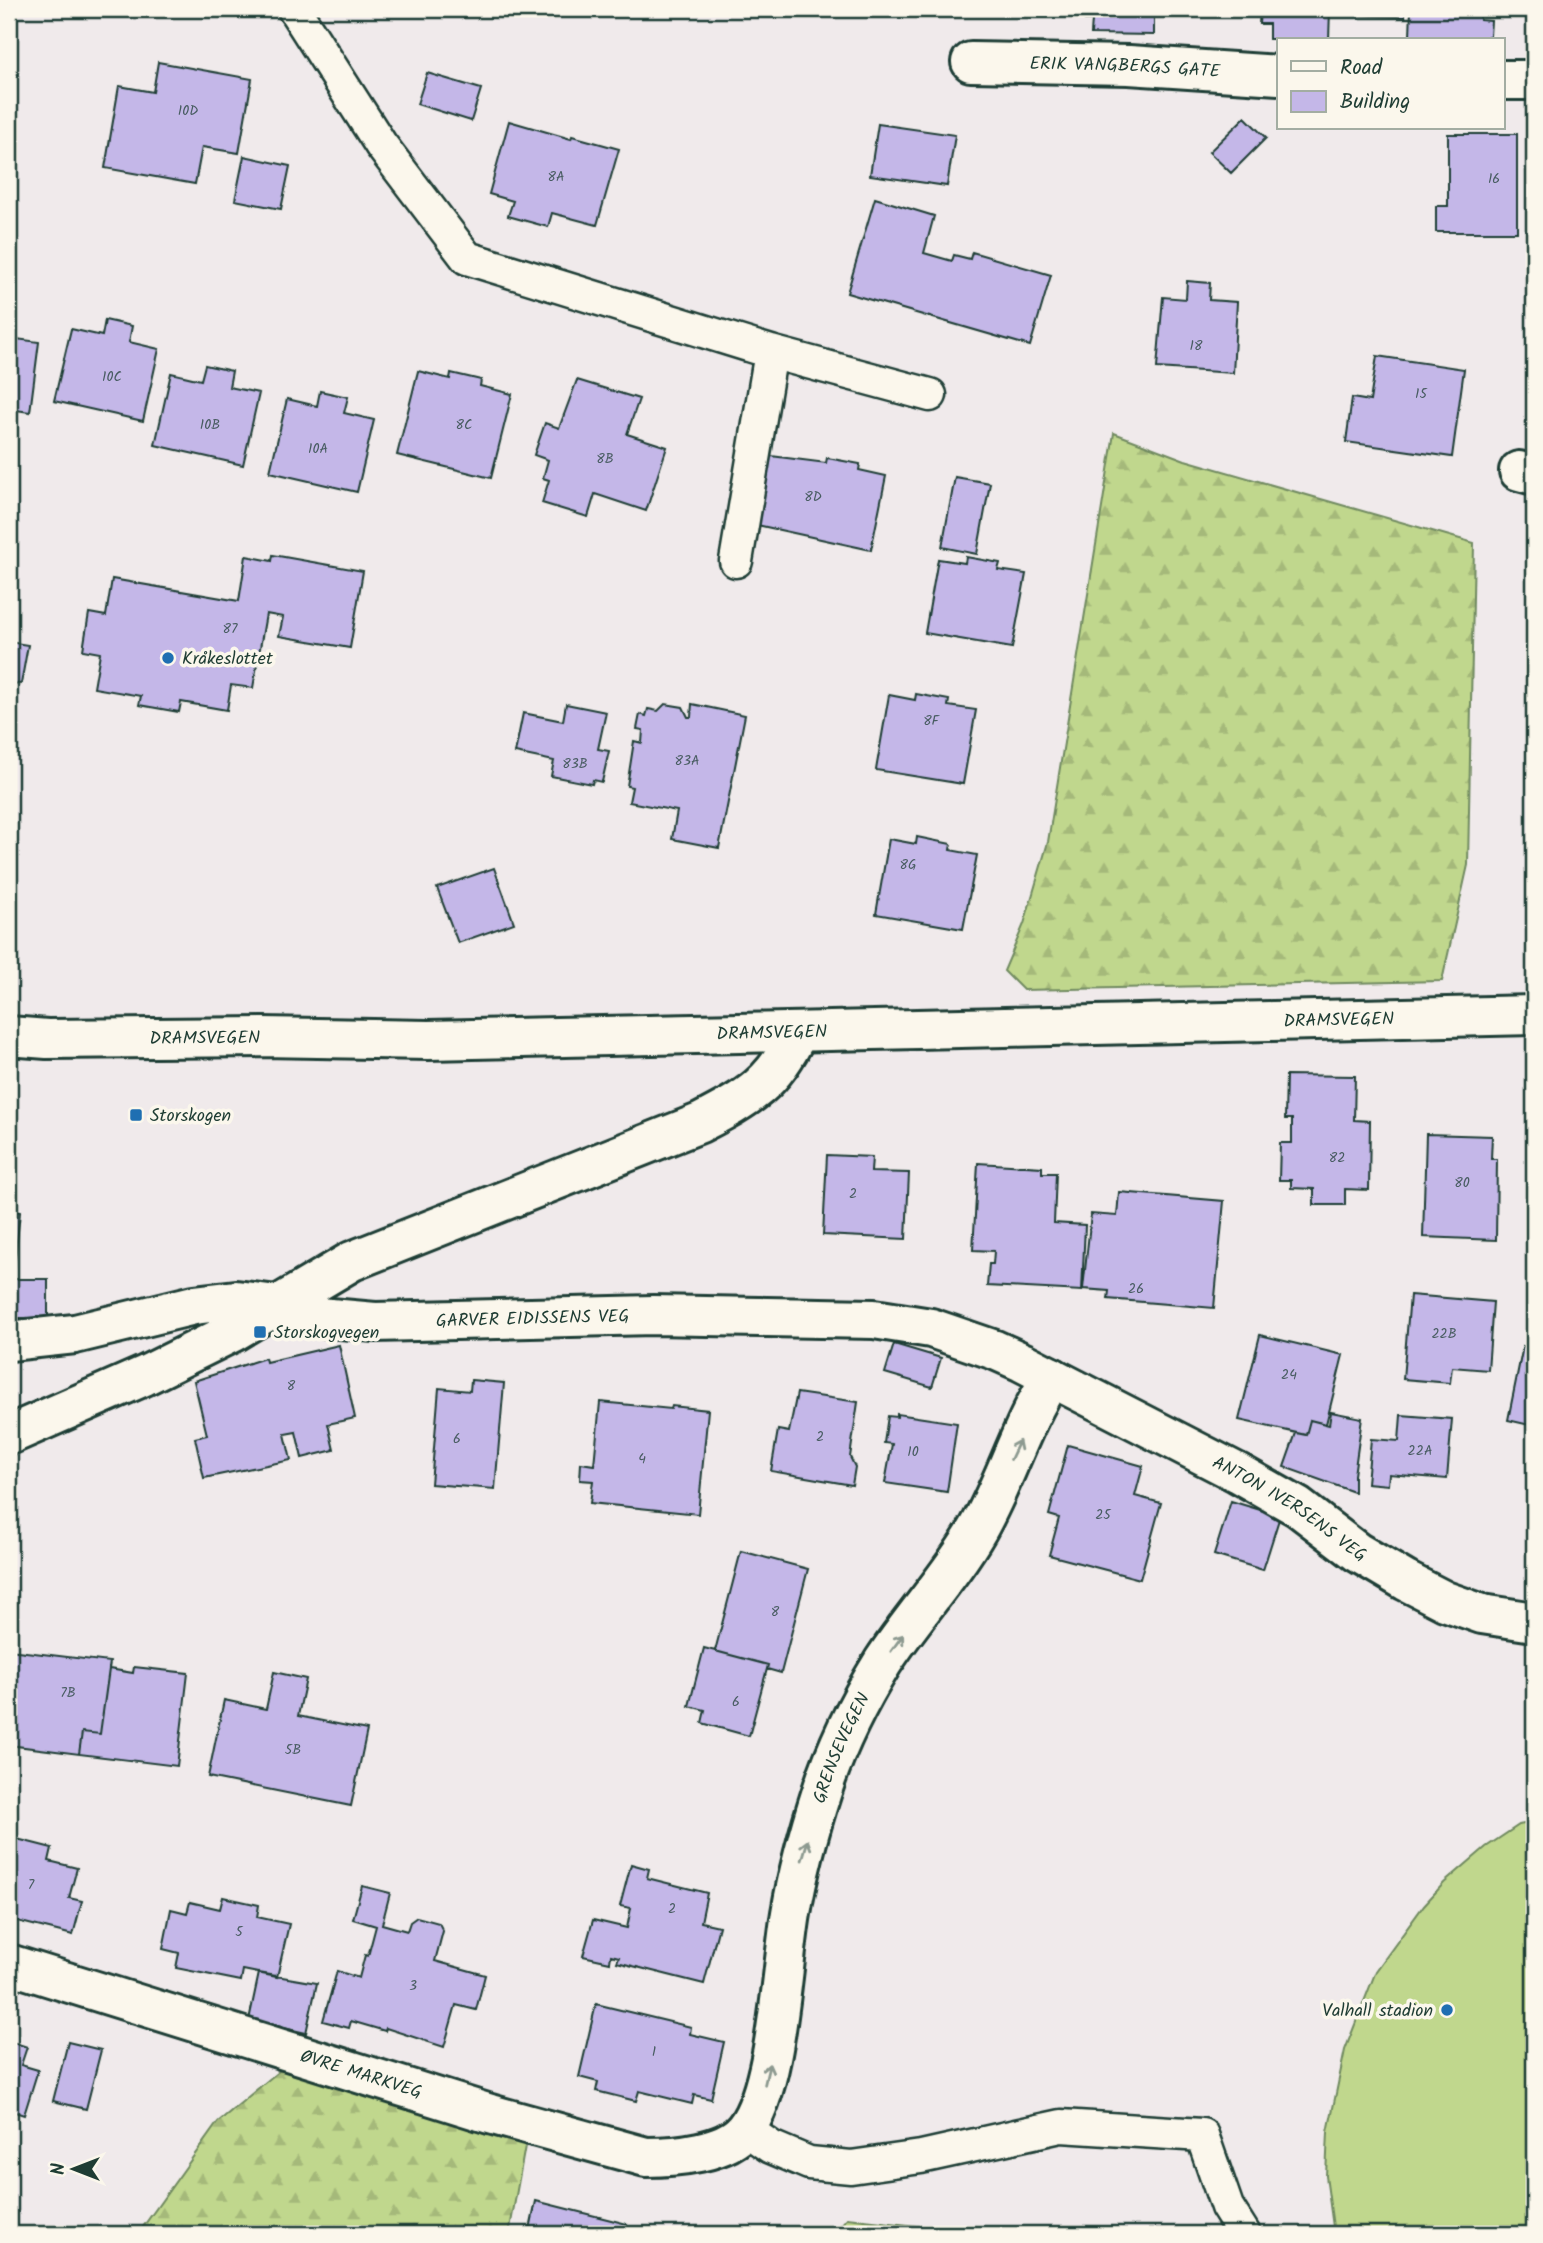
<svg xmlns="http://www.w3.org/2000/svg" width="1543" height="2243" viewBox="0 0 1543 2243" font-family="Kalam,sans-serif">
<defs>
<pattern id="forest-firs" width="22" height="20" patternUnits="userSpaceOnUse" patternTransform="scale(1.75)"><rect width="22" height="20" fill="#c0d78d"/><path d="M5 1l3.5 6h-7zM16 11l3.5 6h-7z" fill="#a5b97a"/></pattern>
</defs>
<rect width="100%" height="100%" fill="#f0eaeb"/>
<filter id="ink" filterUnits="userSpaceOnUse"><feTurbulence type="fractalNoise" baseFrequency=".0143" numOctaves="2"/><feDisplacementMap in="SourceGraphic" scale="14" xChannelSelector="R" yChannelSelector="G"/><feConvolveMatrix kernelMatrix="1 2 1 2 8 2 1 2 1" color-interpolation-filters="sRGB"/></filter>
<g filter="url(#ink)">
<!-- forest -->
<path fill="url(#forest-firs)" stroke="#708a60" stroke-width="2" d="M1114,433l71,27 289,83 -6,322 -26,116 -419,9 -19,-19 20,-47 24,-82z
M292,2060l239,53 -22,121h-371l80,-112z
M847,2218l140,16h-154z"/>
<!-- pitch -->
<path fill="#c0d78d" stroke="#708a60" stroke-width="2" d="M1534,1822v412h-200l-8,-58 2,-44 17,-82 31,-79 48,-66 20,-22 42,-36 33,-22z"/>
<!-- building -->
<path fill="#c4b7e8" stroke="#1f3d34" stroke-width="2" d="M1085,9h69v26l-63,-1 1,-14h-7z
M1260,9h70l-1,31h-50l-1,10v-11h-9v-15h-10z
M1345,9h60v8l-60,-2z
M1411,9h69v11l11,1 -1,15h-2v4h-60v-2l-18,-1z
M158,62l94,17 -13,74 -37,-6 -7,37 -90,-16 14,-82 34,6z
M427,73l54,16 -10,32 -54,-17z
M1245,117l21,21 -35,35 -22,-21z
M509,121l62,18 1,-3 47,13 -22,76 -45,-12 -4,14 -40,-11 5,-15 -24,-7z
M878,124l77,11 -8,51 -77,-11z
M1448,134h69v98h-81v-26h12z
M244,156l46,10 -9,43 -46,-9z
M875,198l59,18 -10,37 28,8 2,-6 16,4 2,-7 79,23 -21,71 -183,-53z
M1187,281l23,2 -1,17 28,2 -4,71 -76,-5 6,-71 23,2z
M105,320l27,6 -3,16 30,7 -16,72 -89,-20 17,-72 31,7z
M9,338l30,4 -9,70 -21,-3z
M1377,356l87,13 -12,88 -106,-15 6,-44 18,3z
M205,365l27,6 -3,16 30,6 -16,72 -88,-20 16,-72 30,7z
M418,371l32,8 1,-6 30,7 -1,6 32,8 -21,84 -94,-23z
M577,380l62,19 -12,35 40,13 -21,64 -51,-17 -7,23 -46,-14 7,-23 -6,-2 5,-18 -14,-5 11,-32 14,5z
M320,391l28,6 -4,16 30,7 -17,72 -87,-20 17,-73 30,7z
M771,456l55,7 1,-5 33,6 -1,6 27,6 -15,74 -114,-25z
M955,477l35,6 -13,71 -35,-7z
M273,555l90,16 -13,77 -71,-12 4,-19 -17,-3 -13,74 -22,-3 -4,25 -46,-8 -2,10 -40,-7 2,-9 -47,-8 6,-35 -17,-3 6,-37 17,3 6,-37 127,22 7,-45 26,5z
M966,557l34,6 -2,7 28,4 -14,74 -87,-15 13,-74 27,4z
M9,642l19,3 -7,39 -12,-1z
M916,694l33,6 -1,6 28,4 -13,74 -87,-14 13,-75 26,5z
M566,704l40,8 -8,37 11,2 -7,31 -9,-2 -1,4 -41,-8 3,-15 -39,-8 8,-40 40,8z
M665,704l18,3 5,10h3l1,-13 53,11 -26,133 -47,-9 5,-28 -48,-9 3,-15 -5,-1 7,-45 8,2 1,-13 -6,-1 3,-15 6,2 2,-7 10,2z
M917,837l34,7 -1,6 27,5 -14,74 -87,-15 13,-75 27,5z
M494,868l20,55 -56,20 -21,-55z
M1286,1075l69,1 -1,44 16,1 -1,69 -24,-1v16h-31v-16l-23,-1v-8h-12l1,-37h12v-24h-7z
M1426,1134l66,2 -1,23h6l-1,81 -73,-3z
M827,1155l45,2 -1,15 38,1 -3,66 -83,-4z
M978,1163l64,4v6h14l-2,50 31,2 -3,66 -95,-5 2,-22h4l1,-13 -21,-1z
M1119,1192l105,9 -10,107 -106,-9 1,-8 -26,-2 8,-75 26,2z
M9,1210l11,2 -6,58h-5z
M9,1279h39v39h-39z
M1410,1295l83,7 -5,68 -36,-3 -2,16 -47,-4z
M1260,1335l83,20 -17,69 -16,-4 -4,15 -67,-15z
M894,1344l47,14 -9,29 -47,-14z
M339,1345l16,73 -27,6 6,26 -32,8 -6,-26 -11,2 6,26 -87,18 -9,-40 12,-3 -13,-54 71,-23 1,4z
M1523,1346l11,2v78l-26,-6z
M471,1380l33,3 -9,106 -64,-5 8,-96 31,3z
M797,1393l61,9 -8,55 5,10 -3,18 -81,-14 7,-41 11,2z
M600,1402l71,7 1,-3 36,4 -10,104 -108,-11 3,-22 -13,-1 1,-17 13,2z
M1331,1412l31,6 -8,57v17l-70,-25 12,-34 10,2 4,-15 19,5z
M897,1414l60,9 -10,69 -62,-9 7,-39 -8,-1 4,-27 9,1z
M1401,1415l51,4 -5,60 -58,-5 -1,11 -21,-2 4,-44 28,2z
M1068,1445l75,21 -8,30 26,7 -21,76 -91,-24 10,-37 -10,-3z
M1231,1501l49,15 -17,54 -49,-15z
M741,1551l67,18 -27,104 -14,-4 1,-4 -53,-14z
M704,1648l64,17 -19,71 -47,-13 3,-13 -16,-4z
M9,1650l101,12 -10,72 -18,-2 -3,22 -70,-9z
M134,1667l54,6 -11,93 -98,-12 3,-22 18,2 9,-65 24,4z
M274,1672l32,7 -8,37 69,14 -16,76 -143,-29 16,-77 42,9z
M9,1837l43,11 -3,13 28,7 -8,30 13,3 -9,34 -64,-16z
M631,1864l18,5 -2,9 60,15 -6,29 18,4 -15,58 -87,-22 2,-5 -8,-2 -1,7 -27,-6 10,-36 34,8 4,-20 -11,-2z
M362,1886l28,7 -8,31 25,7 3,-9 7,-5 22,6 4,8 -8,30 50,14 -9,35 -20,-5 -12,42 -58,-19 -1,3 -34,-10 -2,7 -26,-7 14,-50 22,7 6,-23 3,1 8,-30 -23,-7z
M223,1897l36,8 -2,12 32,7 -12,53 -34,-7 -2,11 -65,-13 3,-15 -16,-4 8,-40 16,4 3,-11 30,7z
M259,1973l58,10 -11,50 -57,-13z
M596,2004l95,23 -1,7 34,8 -13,57 -17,-4 -2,9 -53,-13 -3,10 -40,-10 2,-9 -19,-5z
M9,2041l18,6 -6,18 17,5 -14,45 -15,-5z
M68,2042l33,8 -15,59 -33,-8z
M536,2201l91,23 -2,10h-96z"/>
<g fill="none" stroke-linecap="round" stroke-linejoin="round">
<!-- lane casing -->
<g stroke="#1f3d34" stroke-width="37">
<path id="lane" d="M294,9l87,136 86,113 304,94 -35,209
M771,352l159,43
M745,2129l26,18 38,16 42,4 70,-10 140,-31 141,9 25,72 17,27"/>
</g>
<!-- street casing -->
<g stroke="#1f3d34" stroke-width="44">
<g id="street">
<path id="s1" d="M971,62l158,3 150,10"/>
<path d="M1503,80h31"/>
<path d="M1519,471l15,4"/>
<path id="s2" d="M9,1036l38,3 216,-2 165,3 1106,-25"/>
<path id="s3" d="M9,1341l66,-7 119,-29 42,-5 41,5 42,12 56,5 278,-7 221,4 57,9 64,22 27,12 216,111 60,34 59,45 49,29 39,20 37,13 52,8"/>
<path d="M9,1435l135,-59 89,-44 119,-71 348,-138c48,-25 74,-39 98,-91"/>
<path id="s4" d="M9,1964l481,150 156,43c29,0 80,-4 99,-28 32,-40 37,-162 46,-216 7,-41 18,-82 31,-122 14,-44 37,-90 61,-129 30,-46 68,-86 95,-133 28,-49 43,-105 74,-152"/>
</g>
</g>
<!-- lane -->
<use href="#lane" stroke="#fbf7ec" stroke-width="32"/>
<!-- street -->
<use href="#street" stroke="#fbf7ec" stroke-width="38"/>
</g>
<!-- one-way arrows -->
<defs><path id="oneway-shaft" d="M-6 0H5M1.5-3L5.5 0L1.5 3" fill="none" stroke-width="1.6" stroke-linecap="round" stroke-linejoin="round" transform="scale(1.75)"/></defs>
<g stroke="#8d9a90">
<use href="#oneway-shaft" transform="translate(1015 1450) rotate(-65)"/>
<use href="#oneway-shaft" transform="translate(897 1643) rotate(-54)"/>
<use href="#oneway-shaft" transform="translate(805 1850) rotate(-74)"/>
<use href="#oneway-shaft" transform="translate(767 2074) rotate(-77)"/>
</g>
</g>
<!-- markers -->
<g fill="#1f6fb2" stroke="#fbf7ec" stroke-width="2.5">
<circle cx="168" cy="658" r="7"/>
<rect x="129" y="1108" width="14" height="14" rx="3.5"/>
<rect x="253" y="1325" width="14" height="14" rx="3.5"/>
<circle cx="1447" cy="2010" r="7"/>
</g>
<g text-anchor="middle" stroke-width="7" stroke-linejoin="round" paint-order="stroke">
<!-- number labels -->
<g font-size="14" fill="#485c61">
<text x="188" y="115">10D</text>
<text x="556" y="181">8A</text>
<text x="1494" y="183">16</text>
<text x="1196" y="350">18</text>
<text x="112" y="381">10C</text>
<text x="1421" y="398">15</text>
<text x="210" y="429">10B</text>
<text x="464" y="429">8C</text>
<text x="318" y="453">10A</text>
<text x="605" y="463">8B</text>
<text x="813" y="501">8D</text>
<text x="230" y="633">87</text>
<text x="931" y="725">8F</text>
<text x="687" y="765">83A</text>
<text x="575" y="768">83B</text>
<text x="908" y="869">8G</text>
<text x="1337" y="1162">82</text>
<text x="1462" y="1187">80</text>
<text x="853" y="1198">2</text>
<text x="1136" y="1293">26</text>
<text x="1444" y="1338">22B</text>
<text x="1289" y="1379">24</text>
<text x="291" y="1390">8</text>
<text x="820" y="1441">2</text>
<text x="457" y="1443">6</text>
<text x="1420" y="1455">22A</text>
<text x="913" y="1456">10</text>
<text x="642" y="1463">4</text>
<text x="1103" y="1519">25</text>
<text x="775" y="1616">8</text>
<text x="68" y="1697">7B</text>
<text x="736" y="1706">6</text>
<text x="293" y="1754">5B</text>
<text x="31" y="1889">7</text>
<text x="672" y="1913">2</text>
<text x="239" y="1936">5</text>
<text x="413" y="1990">3</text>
<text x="654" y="2056">1</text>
</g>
<!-- street labels -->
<g font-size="18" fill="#1f3d34" stroke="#fbf7ec">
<text dy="6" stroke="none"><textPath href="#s1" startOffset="154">ERIK VANGBERGS GATE</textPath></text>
<text dy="6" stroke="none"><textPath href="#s2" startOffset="1330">DRAMSVEGEN</textPath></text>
<text dy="6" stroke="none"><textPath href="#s2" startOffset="763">DRAMSVEGEN</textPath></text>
<text dy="6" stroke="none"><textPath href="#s2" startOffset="196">DRAMSVEGEN</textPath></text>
<text dy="6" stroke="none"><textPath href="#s3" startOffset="530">GARVER EIDISSENS VEG</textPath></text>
<text dy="6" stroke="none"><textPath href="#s3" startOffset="1332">ANTON IVERSENS VEG</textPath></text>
<text dy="6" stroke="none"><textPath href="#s4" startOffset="1167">GRENSEVEGEN</textPath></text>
<text dy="6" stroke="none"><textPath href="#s4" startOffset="369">ØVRE MARKVEG</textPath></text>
</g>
<!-- poi labels -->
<g font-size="18" fill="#1f3d34" stroke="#fbf7ec" text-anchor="start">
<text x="182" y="664">Kråkeslottet</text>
<text x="150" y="1121">Storskogen</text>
<text x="274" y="1338">Storskogvegen</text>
<text x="1433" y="2016" text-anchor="end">Valhall stadion</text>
</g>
</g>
<!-- margin -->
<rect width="1543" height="2243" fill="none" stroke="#fbf7ec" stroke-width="35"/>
<rect x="18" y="18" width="1508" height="2208" fill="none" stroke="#1f3d34" stroke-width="2.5" filter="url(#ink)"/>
<!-- legend -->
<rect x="1277" y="38" width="228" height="91" fill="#fbf7ec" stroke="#a3ada2" stroke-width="2"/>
<rect x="1291" y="61" width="35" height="10" fill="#fbf7ec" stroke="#a3ada2" stroke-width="2"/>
<text x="1340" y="74" font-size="21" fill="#1f3d34">Road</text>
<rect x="1291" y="91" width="35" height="21" fill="#c4b7e8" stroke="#a3ada2" stroke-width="2"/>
<text x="1340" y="108" font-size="21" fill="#1f3d34">Building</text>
<!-- north arrow -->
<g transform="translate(74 2169) rotate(270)" stroke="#fbf7ec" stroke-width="5" paint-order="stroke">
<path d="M0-5L12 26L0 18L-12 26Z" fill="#1f3d34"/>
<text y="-10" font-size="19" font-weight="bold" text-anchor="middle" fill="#1f3d34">N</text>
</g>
</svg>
